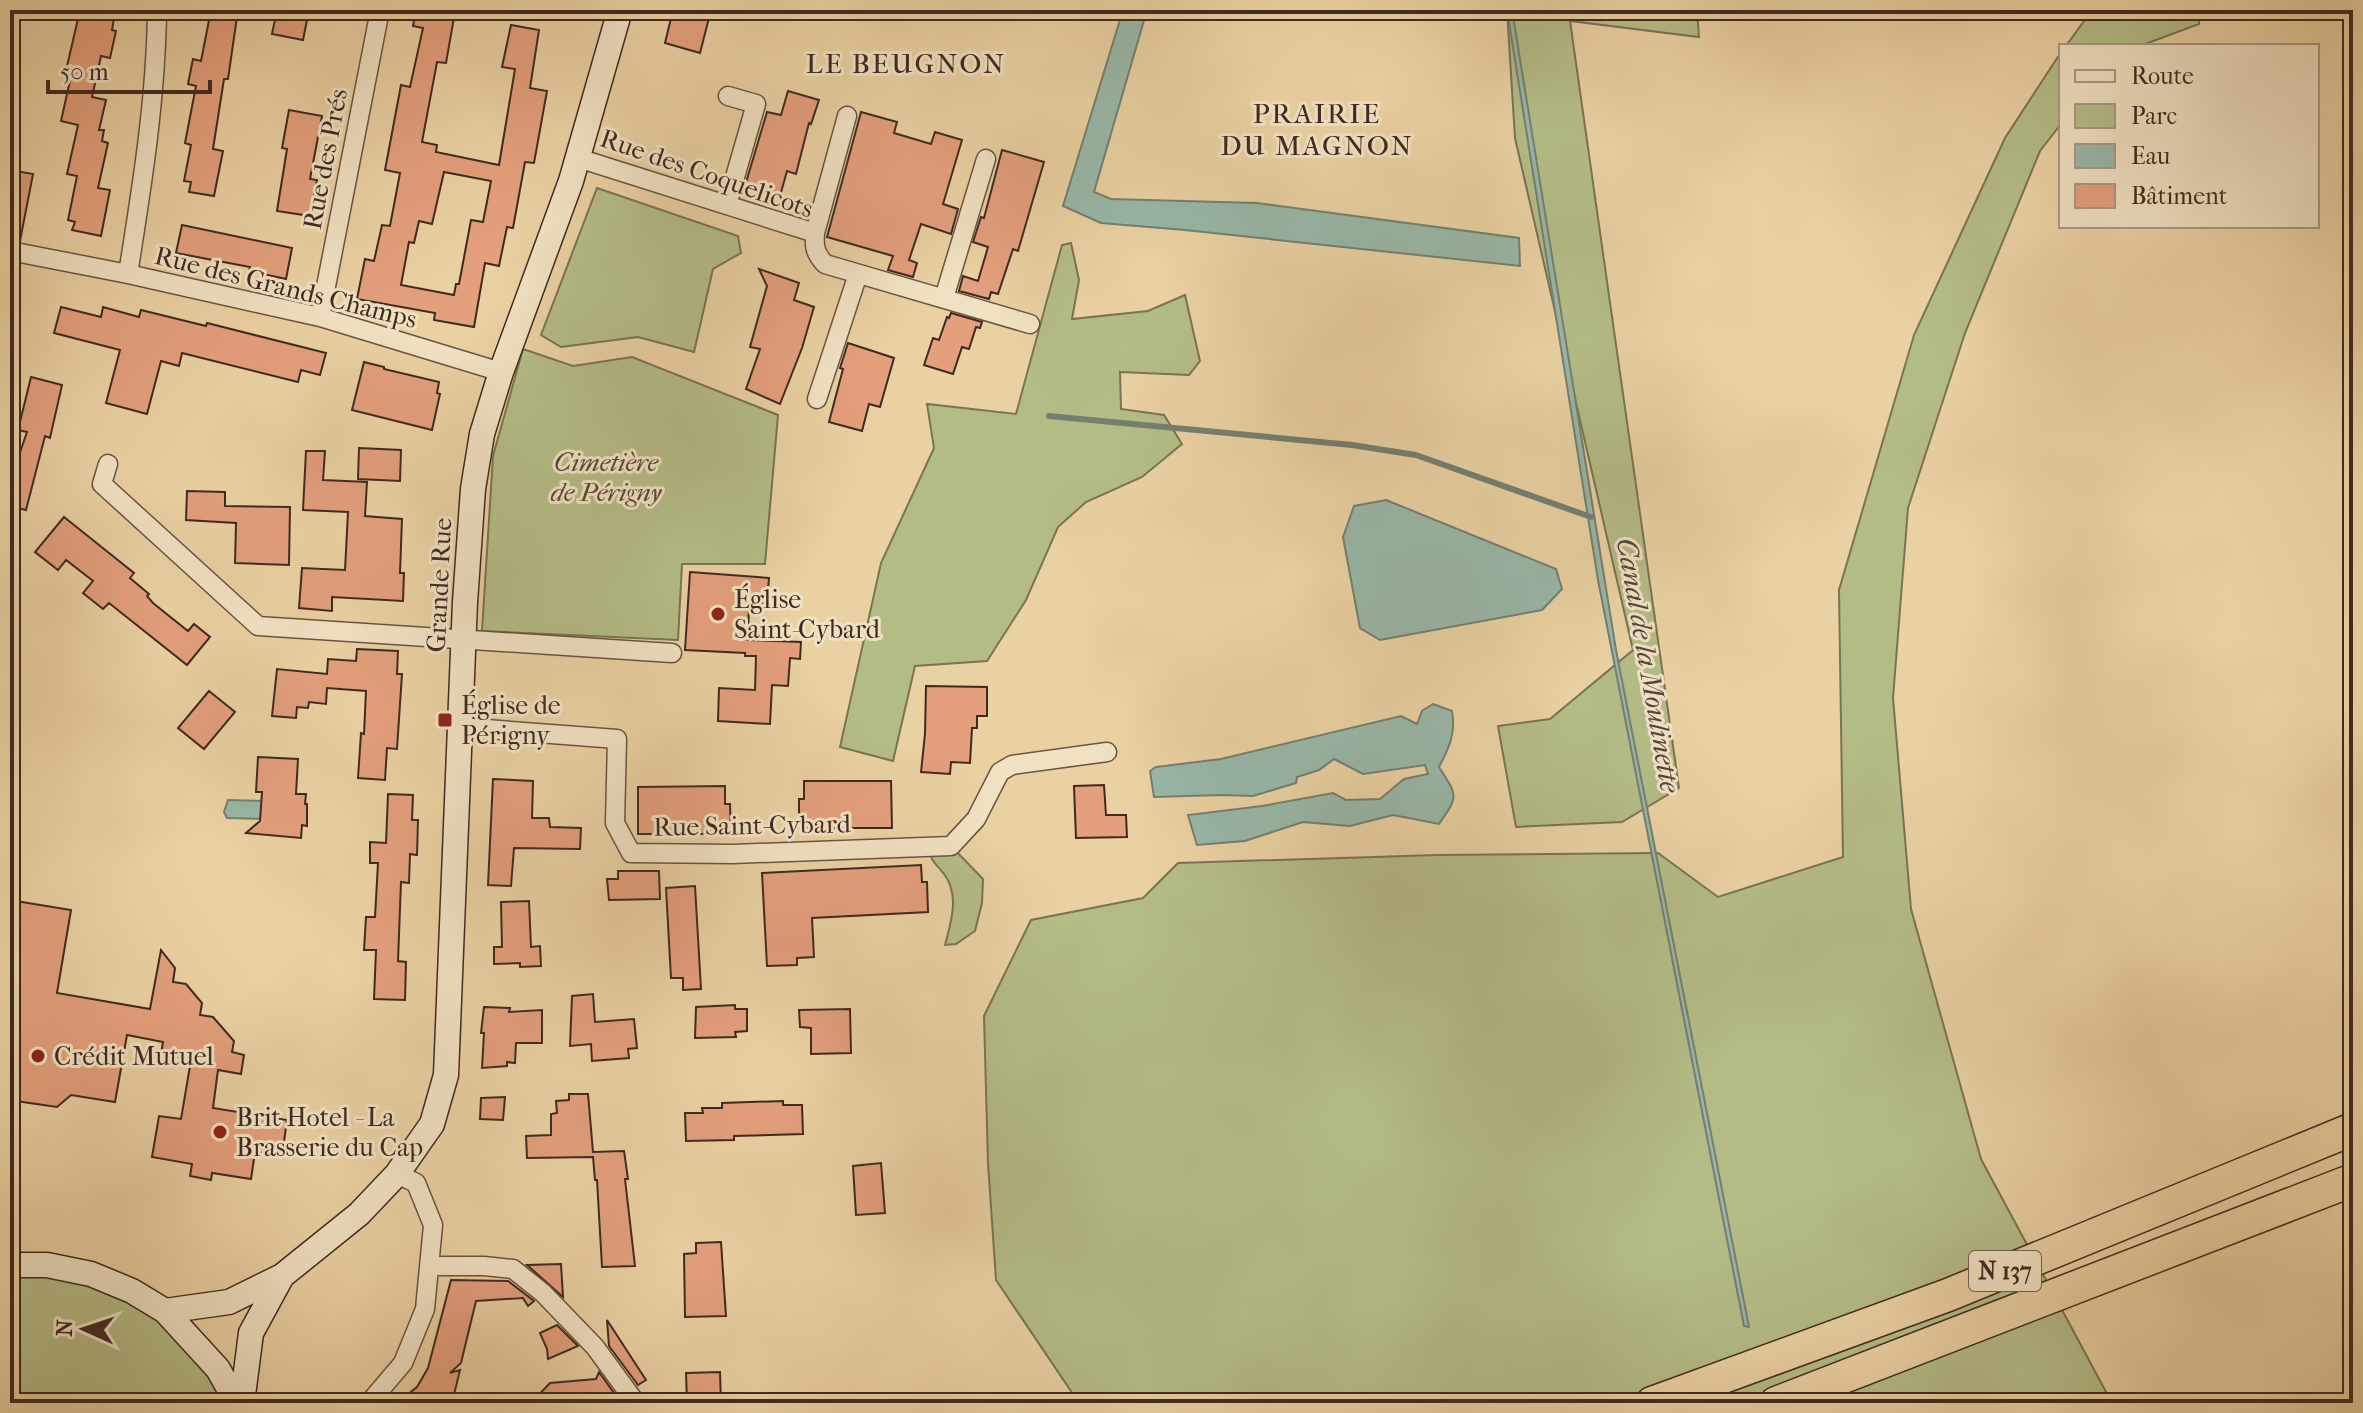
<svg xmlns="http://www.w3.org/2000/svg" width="2363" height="1413" viewBox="0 0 2363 1413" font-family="'IM FELL French Canon',serif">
<rect width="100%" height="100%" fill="#ead1a2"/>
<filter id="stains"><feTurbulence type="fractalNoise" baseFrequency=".0025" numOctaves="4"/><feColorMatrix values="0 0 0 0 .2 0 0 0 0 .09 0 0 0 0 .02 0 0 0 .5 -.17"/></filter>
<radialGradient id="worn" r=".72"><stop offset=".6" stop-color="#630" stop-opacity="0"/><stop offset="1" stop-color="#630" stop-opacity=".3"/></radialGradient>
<!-- green -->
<path fill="#b4bc86" stroke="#7a7354" stroke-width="2" d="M1507,10h190l2,27 -129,-16 109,767 -57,34 -106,5 -18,-101 52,-7 83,-69 -118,-512z
M2092,10h108l-1,14 -59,22h-74z
M2061,52v72l-21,27 -75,182 -57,175 -15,190 18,211 70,250 131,244h-1033l-83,-123 -8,-117 -4,-147 47,-96 112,-22 35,-35 260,-8 220,-2 60,44 125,-40 -4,-267 75,-255 91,-197z
M597,188l141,48 3,17 -28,16 -19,83 -56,-15 -77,10 -20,-12z
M1071,243l8,37 -7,39 76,-8 37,-16 15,66 -11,14 -69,-3 1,37 43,6 18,29 -40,33 -56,25 -28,25 -32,73 -39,61 -72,5 -22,95 -53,-14 41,-184 53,-115 -7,-44 89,10 46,-169z
M523,349l50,17 59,-9 146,58 -13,149h-83l-4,76 -196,-9 11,-175z
M951,846l32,33 -1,24 -7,28 -19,13 -11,1c6,-23 15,-50 -1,-71 -9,-11 -12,-12 -17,-27z
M10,1265l122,26 105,112h-227z"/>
<!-- water -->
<path fill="#98b7a8" stroke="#747f72" stroke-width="2" d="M1123,10h24l-53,182 17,7 146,4 262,35 1,28 -335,-36 -84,-7 -38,-17z
M1507,10h5l104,640 133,677 -5,-1 -146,-746z
M1386,500l170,69 6,20 -20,21 -162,30 -20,-12 -17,-91 11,-31z
M1433,704l19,7c4,23 -3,37 -13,56 19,30 20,28 0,57l-46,-9 -43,11 -47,-4 -58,19 -48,4 -9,-30 74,-9 71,-13 13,7 34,-1 24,-20 24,-5 -3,-9 -62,9 -29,-15 -15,11 -22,7 -1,6 -43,13 -31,-1 -68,2 -4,-26 6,-4 65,-8 180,-43 16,8 5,-13z
M228,800l38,1v18l-39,-1 -3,-6z"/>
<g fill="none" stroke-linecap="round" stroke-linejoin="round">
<!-- stream -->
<path stroke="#747f72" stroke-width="6" d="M1049,416l303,29 64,10 175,62"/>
</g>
<!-- building -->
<path fill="#e49f7c" stroke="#3f2a22" stroke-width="2" fill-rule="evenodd" d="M80,10l35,2 -3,18 4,1 -6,27 -9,-2 -9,41 14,3 -7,30h5l-2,11 6,2 -10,45 12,2 -9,46 -29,-6 3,-8 -7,-2 9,-44 -10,-2 11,-49 -17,-4 10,-45 -6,-1z
M211,10h27l-10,69h-4l-11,70 10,2 -9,45 -25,-4 2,-10 -7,-1 7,-36 -6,-2 11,-57 -8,-2 5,-25 8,2z
M277,10h32l-6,30 -31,-6z
M416,10l39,2 -9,51 -9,-1 -15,80 15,3 -1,7 63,13 16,-96 -13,-2 9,-42 28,5 -9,58 17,3 -13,72 -9,-1 -12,66 -6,-1 -8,39 -14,-3 -11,64 -40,-7 1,-7 -78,-14 8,-40 9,2 8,-36 8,1 10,-53 -15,-3 16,-85 9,2 13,-59 -10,-2zM444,172l47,9 -8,41 -12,-2 -12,64h-3l-2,11 -53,-10 8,-43 5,1 5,-22 13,3z
M673,10h38l-11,43 -35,-10z
M788,91l31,9 -8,24 -2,-1 -13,51 -9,-3 -7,25 -35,-10 22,-74 14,3z
M289,110l33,6 -12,63 7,1 -7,36 -33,-5 10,-62 -5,-1z
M861,112l36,10 -3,11 37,11 4,-12 27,8 -19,64 15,5 -7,25 -30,-10 -12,36 8,3 -4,14 -25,-7 5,-14 -66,-19z
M1002,150l42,12 -26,89 -5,-2 -15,45 -7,-2 -2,7 -30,-8 4,-15 15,5 10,-34 -15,-5 8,-25 3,1z
M10,170l23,4 -13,67 -10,-2z
M182,225l110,23 -6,31 -37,-8 1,-4 -74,-14z
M759,269l40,14 -5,17 20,7 -12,41 -22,56 -34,-15 14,-40 -10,-2 17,-61z
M61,307l40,10 2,-10 36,10 2,-7 65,16 1,-3 119,30 -6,22 -19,-5 -3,12 -116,-29 -3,13 -18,-5 -14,53 -41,-11 14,-53 -66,-17z
M951,313l31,9 -2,6 -4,-1 -7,22 -7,-2 -9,27 -29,-9 9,-27 6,2 8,-23 2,1z
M848,343l46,15 -14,49 -11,-3 -7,27 -33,-9 14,-53 -3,-1z
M364,362l20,5v2l55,13 -2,11 3,1 -8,36 -80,-20z
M31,377l31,8 -12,53 -5,-2 -19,74 -16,-4v-25l17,-49 -9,-2z
M359,448l42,2 -1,31 -42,-2z
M306,451h19l-2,29 44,2 -2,34 37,3 -2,54h4l-1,28 -71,-4v14l-33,-3 3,-40 43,2 3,-58 -45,-2z
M187,491l38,1v14l65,1 -1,58 -54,-2 1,-40 -50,-3z
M64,517l70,56 -4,5 19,16 -2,2 6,7 35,28 6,-7 16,13 -23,28 -78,-62 -6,6 -20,-16 10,-12 -27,-21 -8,10 -23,-18z
M690,572l79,6 -2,25h-18l-1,37 53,2 -1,17 -10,-1 -2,28 -16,-1 -2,39 -52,-3 1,-33 36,2 1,-34h-11v-3l-60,-3z
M357,649l41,2 -1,23h5l-5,75 -10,-1 -2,32 -27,-2 3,-45 3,1 2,-43 -39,-3 -1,16 -17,-2 -1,6 -11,-1 -1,11 -24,-2 5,-47 50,5 1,-15 28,2z
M926,686l61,1v29h-10v12h-5l-2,35 -19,-1 -1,12 -29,-2 4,-38z
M209,691l26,21 -31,37 -26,-21z
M258,757l40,2 -2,35h10l-1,10h2v22l-5,-1 -1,13 -55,-5 14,-12 2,-29h-6z
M493,779l40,2 -1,37h17l1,9 31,1 -1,21 -66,-1 -3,38 -23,-1z
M804,781h87l1,47h-93v-29h5z
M1104,785l2,30h20l1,22 -51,1 -2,-52z
M725,786v18h5l1,30h-93v-47z
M388,794l25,1 -1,25h6l-1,35 -7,-1 -1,29 -8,-1 -3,79 8,1 -1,38 -31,-1 2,-49h-12l2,-33h9l3,-54h-8v-21l16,1z
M921,865l1,17h5l1,30 -116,6 2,39 -17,1v7l-30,1 -5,-93z
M618,871h41l1,28 -51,1 -2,-21h11z
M695,886l6,103 -18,1v-12h-12l-5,-90z
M10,900l61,10 -14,83 93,16 11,-59 14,18 -2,14 13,2 16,19 -2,12 13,2 21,24 -2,11 12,3 -3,19 -23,-4 -5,38 74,12 -5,36 -27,-4 -4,27 -39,-6 -1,7 -21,-4 2,-12 -40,-7 7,-41 22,3 9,-53 -30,-6 3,-18 -36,-7 -12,67 -44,-7 -14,12 -41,-6 -6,-9z
M529,901l2,46 9,-1 1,20 -21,1v-4l-26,1v-17h8l-1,-45z
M593,994l2,28 39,-3 3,29 -9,1 1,9 -37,3 -1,-17 -21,2 2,-50z
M735,1005v4h12v22l-12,1 1,5 -41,1 1,-31z
M484,1007l26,1 -1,4 33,-2v33h-26l-1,20 -8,-1v4l-25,2 2,-35h-3z
M850,1009l1,44 -40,1v-26l-11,-1 -1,-17z
M569,1094h19l5,58 31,-1 4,28h-3l10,87 -33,1 -5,-87h-2l-2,-23 -66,1 -1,-22 25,-1v-21l6,-1 -1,-12 13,-1z
M505,1097l-2,23 -23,-1 1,-21z
M783,1101v4h19l1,29 -69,2v4l-48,1 -1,-28h18l-1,-5h20v-5z
M881,1163l4,50 -29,2 -3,-49z
M721,1242l5,74 -41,1 -1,-63 12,-1v-10z
M561,1264l2,33 -36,-32z
M451,1280l57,1 26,20 -6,5 -5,-8 -47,3 -15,62 -11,10 10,-3 -8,33h-55l20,-16 11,-19z
M607,1320l39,60 -8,5 -29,-39z
M557,1325l21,21 -30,13 -1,-10 -7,-16z
M599,1372l22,31h-90l19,-20 46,-4z
M720,1372l1,31h-34l-1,-30z"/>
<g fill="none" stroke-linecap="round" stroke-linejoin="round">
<!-- street casing -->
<g stroke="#6a5442" stroke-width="21">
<path id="street" d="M157,10c-1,89 -15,176 -29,264l192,43 181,55
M578,158l237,75c-1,14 0,20 10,31l205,60
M727,205l29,-101 -28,-8
M815,233l32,-117
M10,251l118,23
M944,298l42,-139
M320,317l60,-307
M817,399l41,-125
M108,464l-6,20 156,142 414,27
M460,727l157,12 -2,84 16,30 102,1 218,-8 25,-27 24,-47 12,-7 95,-13
M429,1266h55l29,3 30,24 52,54 41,56
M369,1403l34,-40 22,-54 8,-84 -17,-42 -19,-9"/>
</g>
<!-- secondary casing -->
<g stroke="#3f2a22" stroke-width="27">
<path id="secondary" d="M10,1265h37l44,9 41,17 33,20 53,58 19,34
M165,1311l64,-9 53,-26 77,-62 38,-40 35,-50 14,-49 19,-473 8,-113 9,-55 19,-62 70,-191 49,-171
M242,1403l9,-70 31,-57"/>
</g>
<!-- highway casing -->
<g stroke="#3f2a22" stroke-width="35">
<path id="highway" d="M1652,1403l296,-108 405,-166
M1776,1403l577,-223"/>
</g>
<!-- street -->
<use href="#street" stroke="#f1e1c3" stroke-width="18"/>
<!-- secondary -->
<use href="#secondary" stroke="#f1e1c3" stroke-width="24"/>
<!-- highway -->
<use href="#highway" stroke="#ead1a2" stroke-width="32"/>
</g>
<!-- markers -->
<g fill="#8f2418" stroke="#f1e1c3" stroke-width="3">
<circle cx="718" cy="614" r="8"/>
<rect x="437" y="712" width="16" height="16" rx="4"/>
<circle cx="38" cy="1056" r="8"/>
<circle cx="220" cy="1132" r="8"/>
</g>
<g text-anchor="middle" stroke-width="6" stroke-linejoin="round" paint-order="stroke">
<!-- shield labels -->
<rect fill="#f1e1c3" stroke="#746152" stroke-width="2" x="1969" y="1251" width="72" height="40" rx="6"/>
<g font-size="24" font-weight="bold" fill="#3f2a22">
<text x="2005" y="1279">N 137</text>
</g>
<!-- street labels -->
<g font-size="26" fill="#3f2a22" stroke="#f1e1c3">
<text transform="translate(325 159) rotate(-79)" y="9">Rue des Prés</text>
<text transform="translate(707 173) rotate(19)" y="9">Rue des Coquelicots</text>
<text transform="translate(286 287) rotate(14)" y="9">Rue des Grands Champs</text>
<text transform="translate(439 585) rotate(-87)" y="9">Grande Rue</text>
<text transform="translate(752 825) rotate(-1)" y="9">Rue Saint-Cybard</text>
</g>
<!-- park labels -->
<g font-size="26" font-style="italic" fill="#564736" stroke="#f1e1c3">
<text x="606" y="471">Cimetière<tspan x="606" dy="30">de Périgny</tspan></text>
</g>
<!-- poi labels -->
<g font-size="26" fill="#3f2a22" stroke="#f1e1c3" text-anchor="start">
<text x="734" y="608">Église<tspan x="734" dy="30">Saint-Cybard</tspan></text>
<text x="461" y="714">Église de<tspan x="461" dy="30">Périgny</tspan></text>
<text x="54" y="1065">Crédit Mutuel</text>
<text x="236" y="1126">Brit Hotel - La<tspan x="236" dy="30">Brasserie du Cap</tspan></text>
</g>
<!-- neighbourhood labels -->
<g font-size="28" letter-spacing="2" fill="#3f2a22" stroke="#f1e1c3">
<text x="906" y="73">LE BEUGNON</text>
<text x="1317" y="123">PRAIRIE<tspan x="1317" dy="32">DU MAGNON</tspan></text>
</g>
<!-- water labels -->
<g font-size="28" font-style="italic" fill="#51463d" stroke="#f1e1c3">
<text transform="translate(1649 665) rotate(80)" y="10">Canal de la Moulinette</text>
</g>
</g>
<!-- margin -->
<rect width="2363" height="1413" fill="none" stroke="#ead1a2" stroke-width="40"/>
<rect x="12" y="12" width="2339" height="1389" fill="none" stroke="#3f2a22" stroke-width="4"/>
<rect x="20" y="20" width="2323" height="1373" fill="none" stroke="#3f2a22" stroke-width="2"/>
<!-- legend -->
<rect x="2059" y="44" width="260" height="184" fill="#f1e1c3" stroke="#aa9883" stroke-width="2"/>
<rect x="2075" y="70" width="40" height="12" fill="#f1e1c3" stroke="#aa9883" stroke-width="2"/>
<text x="2131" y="84" font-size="24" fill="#3f2a22">Route</text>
<rect x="2075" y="104" width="40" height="24" fill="#b4bc86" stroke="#aa9883" stroke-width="2"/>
<text x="2131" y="124" font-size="24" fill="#3f2a22">Parc</text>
<rect x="2075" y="144" width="40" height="24" fill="#98b7a8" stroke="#aa9883" stroke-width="2"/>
<text x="2131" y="164" font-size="24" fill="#3f2a22">Eau</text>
<rect x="2075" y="184" width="40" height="24" fill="#e49f7c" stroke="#aa9883" stroke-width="2"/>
<text x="2131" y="204" font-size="24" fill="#3f2a22">Bâtiment</text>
<!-- north arrow -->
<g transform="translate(84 1329) rotate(273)" stroke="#f1e1c3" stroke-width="6" paint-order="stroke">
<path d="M0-6L14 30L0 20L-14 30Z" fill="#3f2a22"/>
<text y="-12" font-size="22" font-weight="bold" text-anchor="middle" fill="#3f2a22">N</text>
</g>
<!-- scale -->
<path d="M48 80v12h162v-12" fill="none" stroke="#3f2a22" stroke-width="4"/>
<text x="60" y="80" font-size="24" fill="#3f2a22" stroke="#f1e1c3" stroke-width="6" paint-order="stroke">50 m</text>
<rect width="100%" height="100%" filter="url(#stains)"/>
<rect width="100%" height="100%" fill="url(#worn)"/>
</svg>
